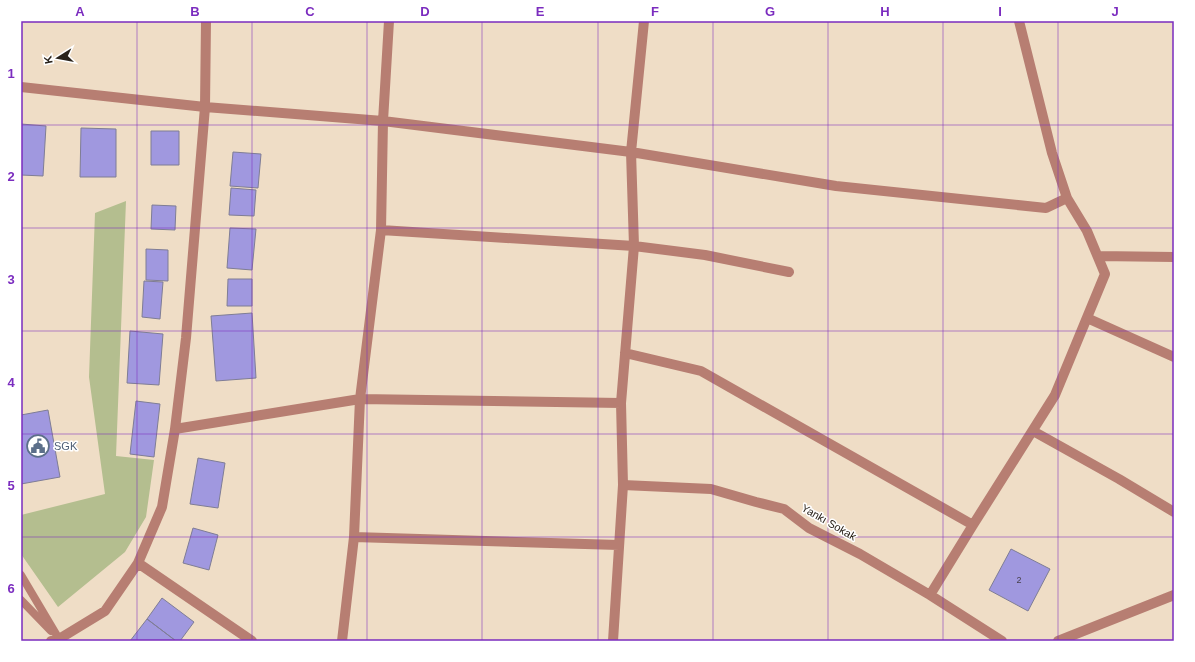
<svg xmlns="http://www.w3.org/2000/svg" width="1195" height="662" viewBox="0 0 1195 662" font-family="Helvetica,sans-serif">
<rect width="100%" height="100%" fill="#efddc6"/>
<!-- green -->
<path fill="#b4be8f" d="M126,201l-10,255 38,4 -8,57 -21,35 -67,55 -37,-53v-39l84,-21 -16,-117 6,-164z"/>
<!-- building -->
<path fill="#a098df" stroke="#7f7d95" d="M21,124l25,2 -3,50 -22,-1z
M81,128l35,1v48h-36z
M151,131h28v34h-28z
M233,152l28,2 -3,34 -28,-2z
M231,188l25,2 -2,26 -25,-1z
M152,205l24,1 -1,24 -24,-1z
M230,228l26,1 -4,41 -25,-2z
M146,249l22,1v31l-22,-1z
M228,279h24v27h-25z
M144,281l19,1 -3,37 -18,-2z
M252,313l4,65 -40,3 -5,-65z
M130,331l33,3 -4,51 -32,-2z
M136,401l24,3 -6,53 -24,-3z
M48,410l12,67 -39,7v-69z
M198,458l27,5 -7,45 -28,-4z
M193,528l25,7 -9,35 -26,-7z
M1011,549l39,20 -22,42 -39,-21z
M162,598l32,24 -14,19h-4l-29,-22z
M147,619l29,22h-46z"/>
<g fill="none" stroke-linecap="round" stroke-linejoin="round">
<!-- service -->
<path stroke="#b77e72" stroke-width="8" d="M21,575l38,64
M21,600l30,31"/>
<!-- minor -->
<path stroke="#b77e72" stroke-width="10" d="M644,21l-13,131 205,34 210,22 21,-10
M21,87l184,20 178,14 248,31 3,94 -13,157 2,82 -10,156
M381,230l253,16 71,9 84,17
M1098,256l76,1
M1087,318l87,39
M625,353l76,18 272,154
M175,429l185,-30 261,4
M1033,431l86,48 55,33
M623,485l88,4 45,13 28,7 25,19 51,26 70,41 72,46
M354,537l265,8
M138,563l114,78
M930,595l43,-70 82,-130 50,-121 -18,-43 -20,-33 -15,-45 -33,-132
M51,641l8,-2 46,-28 33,-48 24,-56 13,-78 11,-91 19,-231 1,-86
M342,641l12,-104 6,-138 21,-169 2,-109 6,-100
M1058,641l116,-46"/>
<!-- tertiary -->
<path stroke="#b77e72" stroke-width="10" d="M59,639l1,2"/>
</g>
<!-- grid -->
<path fill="none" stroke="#7b2cbf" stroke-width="1" stroke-opacity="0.55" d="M137,21v620M252,21v620M367,21v620M482,21v620M598,21v620M713,21v620M828,21v620M943,21v620M1058,21v620M21,125h1153M21,228h1153M21,331h1153M21,434h1153M21,537h1153"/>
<!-- icons -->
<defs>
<g id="civic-ring" transform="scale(1.15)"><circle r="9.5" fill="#fff" stroke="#5c6f8a" stroke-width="1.5"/><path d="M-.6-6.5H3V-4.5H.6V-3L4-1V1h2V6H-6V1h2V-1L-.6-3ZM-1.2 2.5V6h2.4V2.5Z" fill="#5c6f8a"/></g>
</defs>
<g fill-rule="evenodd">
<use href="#civic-ring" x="38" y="446"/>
</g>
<g text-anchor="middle" stroke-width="3" stroke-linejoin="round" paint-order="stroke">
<!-- number labels -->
<g font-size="9" fill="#47404b">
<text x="1019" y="583">2</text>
</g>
<!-- service labels -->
<g font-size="11" fill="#4e5e75" stroke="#fff" text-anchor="start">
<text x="54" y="450">SGK</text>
</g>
<!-- street labels -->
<g font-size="11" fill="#29221a" stroke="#fff">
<text transform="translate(829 522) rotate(30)" y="4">Yankı Sokak</text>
</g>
</g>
<!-- border -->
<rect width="1195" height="662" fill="none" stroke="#ffffff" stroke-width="44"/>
<!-- north arrow -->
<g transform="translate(58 58) rotate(259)" stroke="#ffffff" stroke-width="3" paint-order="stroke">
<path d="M0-3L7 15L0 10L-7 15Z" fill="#29221a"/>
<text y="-6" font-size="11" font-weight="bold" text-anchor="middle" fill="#29221a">K</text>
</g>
<rect x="22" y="22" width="1151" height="618" fill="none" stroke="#7b2cbf" stroke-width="1.5"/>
<g font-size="13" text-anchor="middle" font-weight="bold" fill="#7b2cbf">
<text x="80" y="16">A</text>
<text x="195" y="16">B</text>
<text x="310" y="16">C</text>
<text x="425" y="16">D</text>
<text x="540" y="16">E</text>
<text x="655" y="16">F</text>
<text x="770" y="16">G</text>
<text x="885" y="16">H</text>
<text x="1000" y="16">I</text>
<text x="1115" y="16">J</text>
<text x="11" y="78">1</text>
<text x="11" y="181">2</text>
<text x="11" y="284">3</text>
<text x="11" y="387">4</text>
<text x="11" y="490">5</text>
<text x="11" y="593">6</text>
</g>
</svg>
